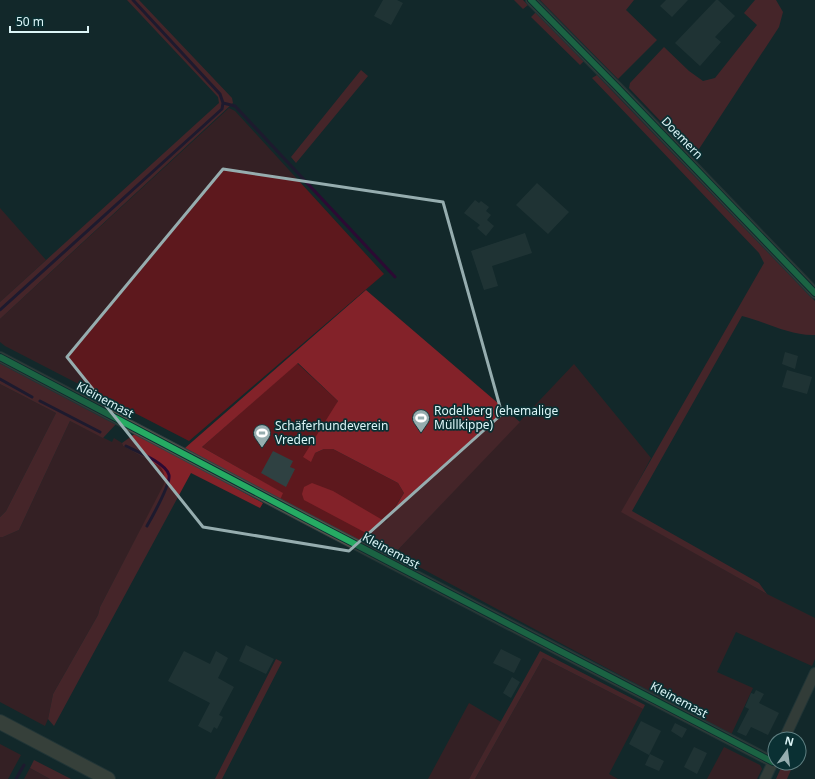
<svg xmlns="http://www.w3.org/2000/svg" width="815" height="779" viewBox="0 0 815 779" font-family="'Noto Sans',sans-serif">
<rect width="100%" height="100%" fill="#13282a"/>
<!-- green -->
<path fill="#5d181d" d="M229,108l6,3 149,163 -195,167 -184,-95 -5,-4v-23z
M0,208l46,52 -46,42z
M297,363l41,38 -23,52 9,-4h9l65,34 6,10c-7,11 -30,43 -18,56 2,2 6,3 8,5l180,-190 77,94 -29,54 145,82 48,24v41l-3,7 -76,-34 -19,40 36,16 -22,47 -336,-181 -4,5 -111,-59 2,-7 -80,-46z
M0,384l56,29 -50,98 -6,6z
M70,421l42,21 2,-4 8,5 1,3 36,20c6,6 6,11 5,19l-64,122 -2,8 -45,79 -5,25 -3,7 -45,-24v-165h3l16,-7z
M543,658l100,51 -34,65 9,5h-143z
M469,703l32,19 -32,57h-41z
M0,744l21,11 -13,24h-8z
M724,747l36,18 2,4 -5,10h-50z
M30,768l20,11h-26z"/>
<!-- forest -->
<path fill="#832229" d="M127,0h12l93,98 1,5 -233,216v-17l219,-199 -1,-6z
M514,0h9l5,5 -5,4z
M540,0h94l-8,10 31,30 -39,39z
M755,0h21l7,12 -4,15 -82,125h-7l-61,-64 1,-5 34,-36 25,24 14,10 12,-3 42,-53 -13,-12z
M536,12l48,49 -4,4 -49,-48z
M361,70l7,6 -72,87 -5,-6z
M597,75l218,226v34c-25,1 -49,-13 -73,-19l-110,195 127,72 8,11 -146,-82 143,-249 -5,-10 -167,-175z
M366,290l154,132 -126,132 -8,-5 -3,-7 -79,-42 -2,-6 2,-7 8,-4 21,8 53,31 18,-29 -6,-10 -65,-34h-9l-9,4 -4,9 -8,-5 35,-56 -40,-38 -96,84 81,46 -3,7 -95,-52z
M0,361l117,62 -14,15 -33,-17 -51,109 -16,7h-3v-20l6,-6 50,-98 -56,-29z
M136,433l127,70 -3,5 -69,-35 -137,253 -6,-7 5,-25 45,-79 2,-8 64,-123c1,-7 1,-12 -5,-18l-36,-20 -1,-3z
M540,651l105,54 -2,4 -100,-51 -68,121h-6z
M276,659l6,3 -60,117h-7z
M34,760l37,19h-21l-20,-11z
M783,763h11l-7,16h-11z"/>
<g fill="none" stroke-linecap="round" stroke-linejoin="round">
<!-- stream -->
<path stroke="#2c0a33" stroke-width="3" d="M223,103l12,3 160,171
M0,310l222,-201 1,-6 -3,-9 -87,-94
M0,379l32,18
M40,401l60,31
M126,446c10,5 40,17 43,29 2,9 -17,42 -22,51
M16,779l8,-14"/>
</g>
<!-- building -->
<path fill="#2f4142" d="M383,0h14l6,3 -12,22 -17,-9z
M666,0h22l-16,17 -12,-11z
M716,0h2l17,16 -20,21 6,5 -21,24 -25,-23z
M537,183l32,29 -21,22 -32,-29z
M475,200l4,3 2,-2 8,6 -3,4 5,4 -4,5 7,6 -8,10 -9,-8 3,-3 -16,-12z
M525,233l7,20 -40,13 6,20 -14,4 -13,-39z
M785,352l13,4 -3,13 -13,-5z
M787,370l25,7 -5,17 -25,-7z
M273,451l20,10 -3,6 5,2 -9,18 -25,-14z
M246,645l28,14 -8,15 -27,-13z
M501,649l20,10 -7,14 -21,-10z
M184,651l26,13 6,-13 12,7 -10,20 16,9 -15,28 4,2 -6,12 -3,-2 -3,6 -13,-7 12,-23 -42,-22z
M512,677l8,5 -9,16 -8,-5z
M756,690l8,4 -5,9 20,10 -11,22 -17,-8 -5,9 -9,-4 12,-23 -4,-2 6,-14 3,1z
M641,721l20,10 -12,24 -20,-11z
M675,723l12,6 -5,9 -11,-7z
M694,747l13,6 -10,21 -13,-7z
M650,754l14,7 -5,10 -14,-6z"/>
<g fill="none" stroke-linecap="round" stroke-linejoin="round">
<!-- street casing -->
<g stroke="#314345" stroke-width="12">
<path id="street" d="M531,0l86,87 198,206
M0,357l305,161 468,244
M784,739l31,-66
M765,779l10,-21"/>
</g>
<!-- secondary casing -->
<g stroke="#314345" stroke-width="16">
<path id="secondary" d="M0,722l108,57"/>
</g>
<!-- street -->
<use href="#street" stroke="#595549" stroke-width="10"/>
<!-- secondary -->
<use href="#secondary" stroke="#635e4e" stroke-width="14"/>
<!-- cycleway casing -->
<g stroke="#0a3033" stroke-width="8">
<path id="cycleway" d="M531,0l86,87 198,206
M0,357l305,161 468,244"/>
</g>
<!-- cycleway -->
<use href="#cycleway" stroke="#26ab63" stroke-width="6"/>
</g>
<!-- marked area -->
<path d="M0 0H815V779H0ZM223,169l220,33 59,212 -153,137 -146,-24 -136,-170z" fill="#13282a" fill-opacity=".55" fill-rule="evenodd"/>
<path fill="none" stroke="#96adaf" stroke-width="3" stroke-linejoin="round" d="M223,169l220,33 59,212 -153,137 -146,-24 -136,-170z"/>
<!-- icons -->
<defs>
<g id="stadium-pin" transform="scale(0.9)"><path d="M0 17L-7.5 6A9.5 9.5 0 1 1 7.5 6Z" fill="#96adaf" stroke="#0a3033"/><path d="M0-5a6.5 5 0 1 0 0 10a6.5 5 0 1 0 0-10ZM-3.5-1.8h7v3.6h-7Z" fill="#fff"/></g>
</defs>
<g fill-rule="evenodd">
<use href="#stadium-pin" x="421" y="418"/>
<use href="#stadium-pin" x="262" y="433"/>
</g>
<g text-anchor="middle" stroke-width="3.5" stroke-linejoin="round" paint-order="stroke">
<!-- street labels -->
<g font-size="12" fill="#dcf5f7" stroke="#0a3033">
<text transform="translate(682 138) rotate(46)" y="4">Doemern</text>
<text transform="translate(105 400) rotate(28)" y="4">Kleinemast</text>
<text transform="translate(391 551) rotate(28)" y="4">Kleinemast</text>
<text transform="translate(679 700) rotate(28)" y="4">Kleinemast</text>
</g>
<!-- poi labels -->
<g font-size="12" fill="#dcf5f7" stroke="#0a3033" text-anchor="start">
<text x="434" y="415">Rodelberg (ehemalige<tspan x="434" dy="14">Müllkippe)</tspan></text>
<text x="275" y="430">Schäferhundeverein<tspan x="275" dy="14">Vreden</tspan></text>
</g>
</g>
<!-- north arrow -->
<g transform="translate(787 751) rotate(14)"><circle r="19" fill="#0a3033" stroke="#5e7f81"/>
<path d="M0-3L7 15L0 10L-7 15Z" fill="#96adaf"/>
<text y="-6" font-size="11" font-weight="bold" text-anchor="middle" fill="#dcf5f7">N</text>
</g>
<!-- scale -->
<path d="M10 26v6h78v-6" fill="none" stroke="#dcf5f7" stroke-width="2"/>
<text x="16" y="26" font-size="12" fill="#dcf5f7" stroke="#0a3033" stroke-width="3" paint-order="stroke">50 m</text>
</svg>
